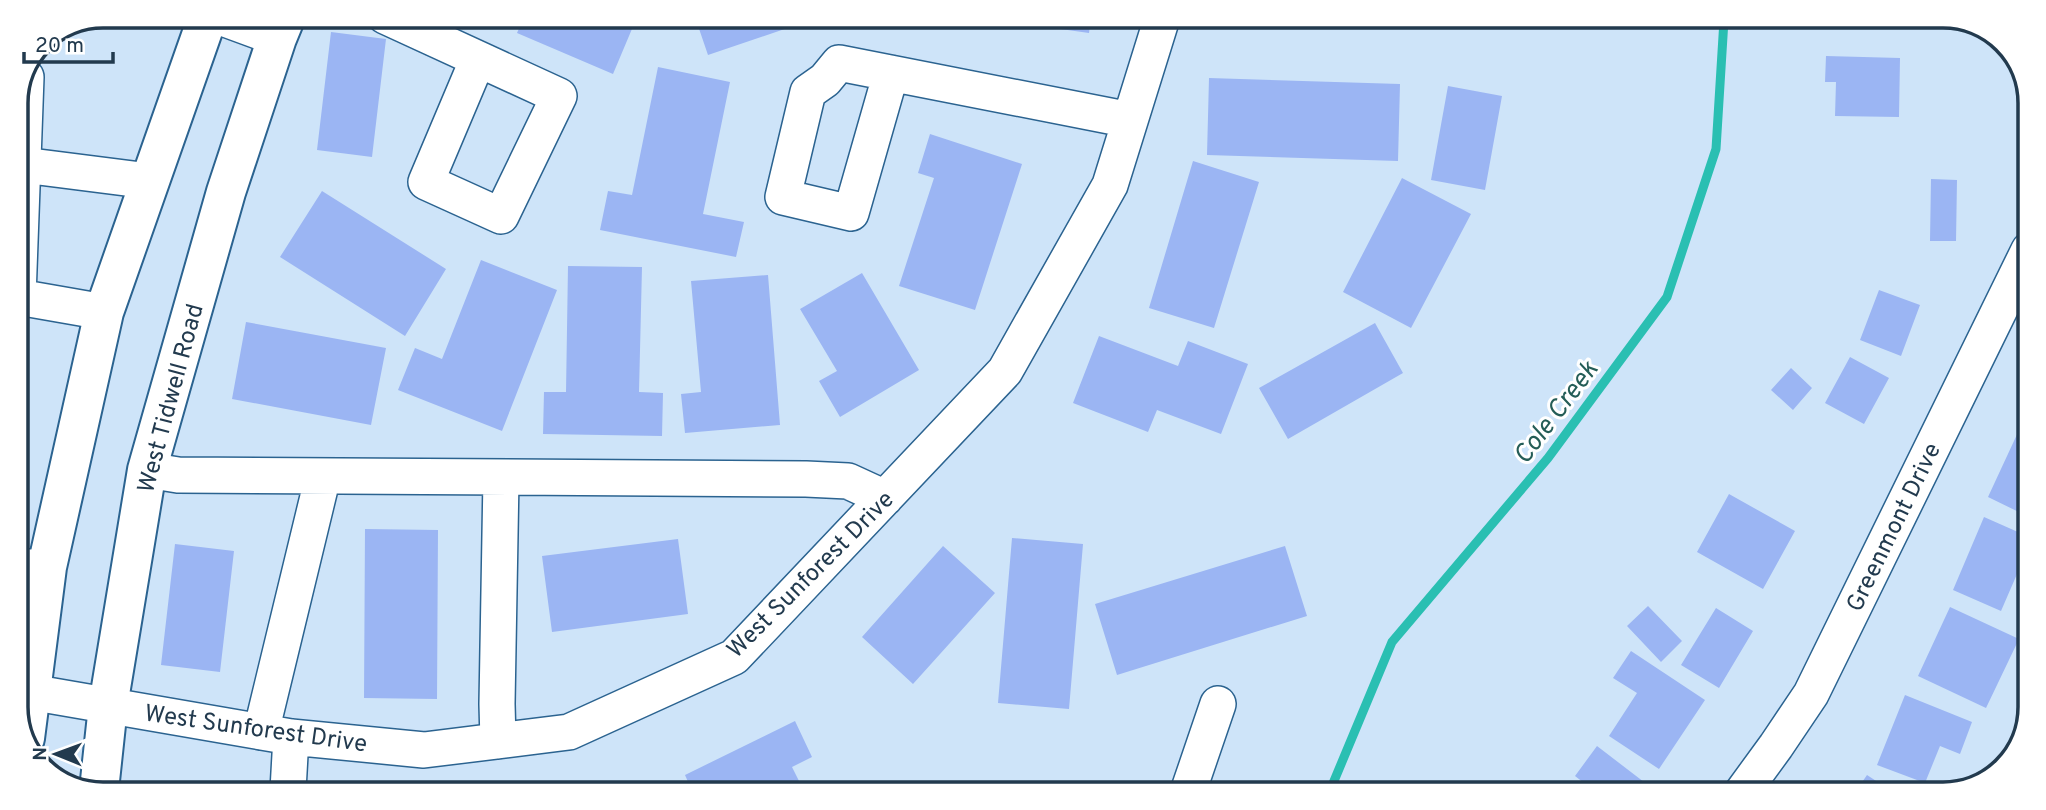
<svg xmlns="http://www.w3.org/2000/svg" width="2046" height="810" viewBox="0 0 2046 810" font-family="Overpass,sans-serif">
<rect width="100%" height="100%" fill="#cee4f9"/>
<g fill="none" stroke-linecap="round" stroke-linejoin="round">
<!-- stream -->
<path stroke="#2abfb2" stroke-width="9" d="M1329,793l63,-151 156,-184 119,-161 49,-148 8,-129"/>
</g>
<!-- building -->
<path fill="#9bb5f3" d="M524,17h113l-24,57 -96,-41z
M695,17l122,1 -109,37z
M996,18h95l-2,15 -93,-13z
M331,32l55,7 -14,118 -55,-7z
M1826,56l74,2 -1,59 -64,-1 1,-34h-11z
M658,67l72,15 -27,132 41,8 -8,35 -136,-27 8,-39 24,4z
M1209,78l191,6 -2,77 -191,-6z
M1448,86l54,10 -17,94 -54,-10z
M930,134l92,30 -47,146 -76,-24 35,-108 -16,-5z
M1193,161l66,21 -45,146 -65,-20z
M1402,178l69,36 -60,114 -68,-36z
M1931,179l26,1 -1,61h-26z
M322,191l124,78 -41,67 -125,-79z
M481,260l76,30 -55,141 -104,-41 17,-42 27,11z
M568,266l74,1 -3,125 24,1 -1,43 -119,-2 1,-42h22z
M862,273l57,97 -79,47 -21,-36 18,-10 -37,-62z
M768,275l12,150 -95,8 -4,-39 20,-2 -10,-111z
M1879,290l41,15 -19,51 -41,-16z
M246,322l140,26 -15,77 -139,-26z
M1375,323l28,50 -115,66 -29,-51z
M1099,336l79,30 10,-25 60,23 -27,70 -64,-24 -9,22 -75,-29z
M1850,357l39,21 -25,46 -39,-21z
M1791,368l21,20 -19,22 -22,-20z
M2020,428l8,4 -1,84 -39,-19z
M1729,494l66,37 -32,58 -66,-37z
M1984,517l43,19v15l-26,60 -48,-21z
M365,529l73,1 -1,169 -73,-1z
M1012,538l71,6 -14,165 -71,-6z
M678,539l10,75 -136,18 -10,-76z
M175,544l59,7 -14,121 -59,-7z
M943,546l52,47 -82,91 -51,-47z
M1285,546l22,70 -190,59 -22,-71z
M1648,606l34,35 -21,21 -34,-36z
M1950,607l69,32 -33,69 -68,-32z
M1716,608l37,23 -34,57 -38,-23z
M1631,651l74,49 -46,69 -50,-33 28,-43 -24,-15z
M1905,695l67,27 -12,32 -20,-8 -15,37 -48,-18z
M795,721l17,36 -20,10 12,24h-112l-7,-16z
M1597,746l60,46 -1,2 -66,-1 3,-3 -18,-14z
M1867,775l29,19h-42z"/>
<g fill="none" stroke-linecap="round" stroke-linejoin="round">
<!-- minor casing -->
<g stroke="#2b6390" stroke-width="38">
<path id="minor" d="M217,16l60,22
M385,16l174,80 -58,120 -75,-34 52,-123
M891,73l-40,140 -68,-16 25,-105 17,-12 14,-17 291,57
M26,77l-8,220 86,15
M23,165l126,16
M147,470l31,5 628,4 42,2 37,17
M16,567h31
M30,692l261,45 133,13 145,-18 165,-75 271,-286 105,-186 52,-167
M261,732l62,-256
M498,741l-1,-37 4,-226
M288,790l3,-53
M1188,792l30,-88
M1741,794l35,-48 35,-52 218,-444"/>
</g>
<!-- major casing -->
<g stroke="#2b6390" stroke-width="42">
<path id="major" d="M25,738l22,-171 57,-255 104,-296
M99,790l9,-84 39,-236 79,-278 51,-154 9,-22"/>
</g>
<!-- minor -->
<use href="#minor" stroke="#fff" stroke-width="35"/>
<!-- major -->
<use href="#major" stroke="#fff" stroke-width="38"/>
</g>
<g text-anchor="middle" stroke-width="6" stroke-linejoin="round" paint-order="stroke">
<!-- street labels -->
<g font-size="24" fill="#223a4e" stroke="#fff">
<text transform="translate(170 398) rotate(-75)" y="8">West Tidwell Road</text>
<text transform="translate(1893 527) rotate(-64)" y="8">Greenmont Drive</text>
<text transform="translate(810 574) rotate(-45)" y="8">West Sunforest Drive</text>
<text transform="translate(256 728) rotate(8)" y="8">West Sunforest Drive</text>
</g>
<!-- water labels -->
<g font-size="26" font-style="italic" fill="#245d57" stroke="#fff">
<text transform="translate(1555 412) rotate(-53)" y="9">Cole Creek</text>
</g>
</g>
<!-- crop -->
<path d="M0 0H2046V810H0ZM103 28H1943A75 75 0 0 1 2018 103V707A75 75 0 0 1 1943 782H103A75 75 0 0 1 28 707V103A75 75 0 0 1 103 28Z" fill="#fff" fill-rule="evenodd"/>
<path fill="none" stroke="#223a4e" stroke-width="3.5" d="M103 28H1943A75 75 0 0 1 2018 103V707A75 75 0 0 1 1943 782H103A75 75 0 0 1 28 707V103A75 75 0 0 1 103 28Z"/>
<!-- north arrow -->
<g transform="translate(56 754) rotate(271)" stroke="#ffffff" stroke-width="5" paint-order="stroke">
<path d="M0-5L12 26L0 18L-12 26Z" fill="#223a4e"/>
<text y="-10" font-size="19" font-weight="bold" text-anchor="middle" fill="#223a4e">N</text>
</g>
<!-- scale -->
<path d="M24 52v10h89v-10" fill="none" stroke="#223a4e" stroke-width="3.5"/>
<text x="35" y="52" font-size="21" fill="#223a4e" stroke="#ffffff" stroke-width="5" paint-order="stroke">20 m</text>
</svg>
